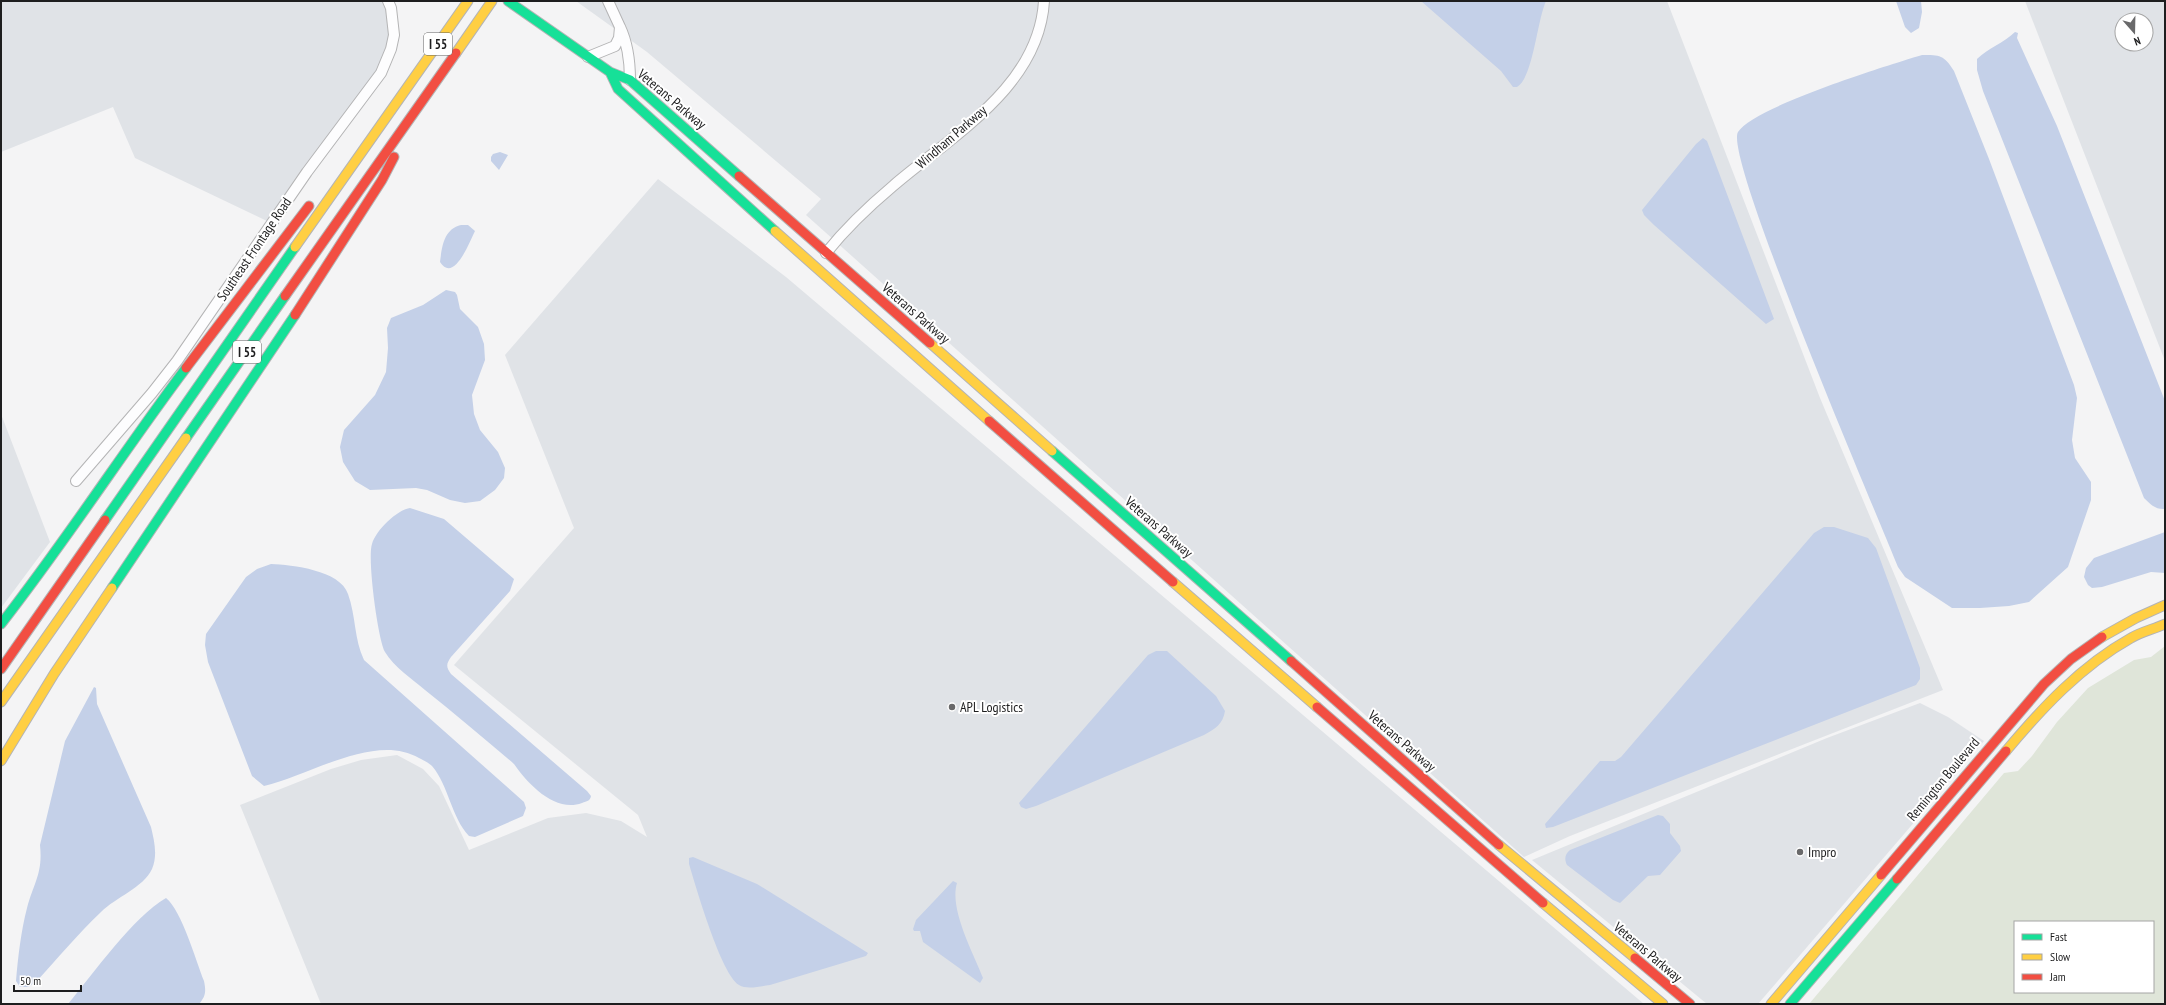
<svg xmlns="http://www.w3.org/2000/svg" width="2166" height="1005" viewBox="0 0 2166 1005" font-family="'PT Sans Narrow',sans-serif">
<rect width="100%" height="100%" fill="#f4f4f5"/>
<!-- built -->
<path fill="#e0e3e7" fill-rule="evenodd" d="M1,1h383l5,26 -2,23 -13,28 -105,144 -134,-64 -22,-51 -112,45z
M576,1h1091l153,397 123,292 -373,146 -46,21 -718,-642 15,-16 -174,-147z
M2025,1h140v360zM2122,20h24v24h-24z
M658,179l128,98 858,727h-1323l-81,-199 91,-36 30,-9 36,-5 26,14 16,17 30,64 79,-32 38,-5 35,8 26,16 -9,-22 -184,-150 120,-137 -69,-173z
M1,414l49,128 -49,66z
M1920,703l28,14 36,24 -226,263h-51l-175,-144 295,-122z"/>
<!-- green -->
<path fill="#dfe5d9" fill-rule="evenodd" d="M2165,646v358h-356l195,-231 14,-2 14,-15 25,-34 31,-34 46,-28 17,-3zM2015,922h138v70h-138z"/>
<!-- water -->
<path fill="#c4d0e8" d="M1421,1h125c-9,20 -13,77 -29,86h-4l-12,-16z
M1896,1h25l1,11 -3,16 -8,5 -6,-6z
M2015,32l3,1 -1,5 40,88 108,275v108c-9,1 -15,-5 -21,-11l-161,-407 -6,-21v-11c11,-11 27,-16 38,-27z
M1922,55c18,0 22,0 32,16l35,88 85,226 3,13 -5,42 3,18 16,24v18l-23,67 -39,35 -20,4 -29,2h-28l-47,-31 -7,-10c-20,-50 -175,-411 -160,-435 15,-25 151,-67 184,-77z
M1703,138l4,3 67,178 -8,5 -112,-99 -10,-10 -2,-5 54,-66z
M500,152l8,3 -9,15 -8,-9v-4l2,-3z
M461,225h7l7,6c-5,10 -21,53 -35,31 2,-16 4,-33 21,-37z
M446,290l9,2 2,3 3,14 18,18 6,17 1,16 -13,35 2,19 6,16 18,22 7,16 -1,10 -9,12 -15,11 -15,2 -15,-3 -23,-10 -11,-2 -46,2 -15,-9 -12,-19 -3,-15 4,-17 31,-35 11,-23 2,-24 -1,-20 4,-10 32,-13z
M410,508l34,11 70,60 -4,12 -59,66c-5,7 -5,10 0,17l136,117 4,5c-1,5 -4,5 -9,7 -27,10 -54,-19 -68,-39 -29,-25 -59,-50 -89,-74 -13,-11 -31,-23 -40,-38 -7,-12 -18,-94 -13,-108 4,-14 25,-34 38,-36z
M1824,527h10l34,11 8,10 44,120v11l-4,6 -363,142 -7,1 -1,-4 55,-63h15l6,-4 193,-224z
M2165,532v41l-14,-1 -49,15 -10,1 -4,-3 -4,-8 2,-9 8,-10z
M271,564c21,1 69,6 77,30 8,22 6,45 16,66l160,142 2,6 -3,8 -48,21 -6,-1c-18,-19 -20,-50 -37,-70 -3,-3 -9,-6 -13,-8 -44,-26 -110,18 -155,28l-12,-10 -44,-114 -3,-17 1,-11 40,-57 11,-8z
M1156,651h11l49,45 9,15c-2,13 -10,18 -21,24l-168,71 -10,3 -5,-2 -2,-4 129,-148z
M94,687l2,1 1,16 54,123c3,13 7,28 1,42 -9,19 -36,28 -51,43 -23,22 -43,46 -65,70l-8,5h-8l-4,-6c2,-24 5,-50 11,-73 7,-26 16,-35 13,-63l25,-104z
M1658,815l5,1 7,8v9l10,13 1,5 -21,24 -12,1 -28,27 -7,-3 -46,-35c-3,-6 -2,-11 3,-15z
M693,857l64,27 111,69 -2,3 -96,29c-9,1 -23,5 -31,0 -18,-11 -43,-98 -50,-121v-6z
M953,881l4,2c-8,26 16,69 26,95l-3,5 -57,-41 -3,-11h-6l-1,-2 3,-9z
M166,898c16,13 30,63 38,83 2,10 2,15 -5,23h-131c26,-31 65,-87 98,-106z"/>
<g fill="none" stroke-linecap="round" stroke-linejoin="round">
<!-- street casing -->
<g stroke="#b4b4b5" stroke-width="12">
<path id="street" d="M608,1l12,26
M588,57l27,-11 4,-8 1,-11c8,17 10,35 10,53
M826,253c20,-25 42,-46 67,-67 58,-50 146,-99 151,-185
M76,481l76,-88 25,-32 130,-189 74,-99 10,-24 3,-14 -3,-27 -3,-7"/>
</g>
<!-- fast casing -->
<g stroke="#b4b4b5" stroke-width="11">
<path id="fast" d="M508,1l102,71 20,8 109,96
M610,72l8,17 157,142
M186,438l99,-142
M1052,451l239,210
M105,520l190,-273
M112,588l183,-273
M1,624c65,-83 122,-172 185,-256
M1790,1004l107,-125"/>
</g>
<!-- slow casing -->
<g stroke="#b4b4b5" stroke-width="11">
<path id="slow" d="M456,53l36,-52
M775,231l214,190
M295,247l173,-246
M930,343l122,108
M1173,582l144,125
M2102,637l34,-19 29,-13
M1,702l185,-264
M2006,751c36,-43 75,-85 125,-113 10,-6 23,-9 34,-14
M1,761l53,-87 58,-86
M1499,845l136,113
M1543,903l120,101
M1771,1004l110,-129"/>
</g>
<!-- jam casing -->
<g stroke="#b4b4b5" stroke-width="11">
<path id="jam" d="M739,176l191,167
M285,296l171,-243
M295,315l87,-135 12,-23
M186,368l123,-162
M989,421l184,161
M1291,661l208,184
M1,669l104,-149
M1317,707l226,196
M1881,875l163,-191 27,-25 31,-22
M1897,879l109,-128
M1635,958l55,46"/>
</g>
<!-- street -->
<use href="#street" stroke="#fdfdfe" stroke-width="10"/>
<!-- fast -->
<use href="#fast" stroke="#16e098" stroke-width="9"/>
<!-- slow -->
<use href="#slow" stroke="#ffcf43" stroke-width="9"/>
<!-- jam -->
<use href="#jam" stroke="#f24e42" stroke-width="9"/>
</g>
<!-- markers -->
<g fill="#69696a" stroke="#fff" stroke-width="1.5">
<circle cx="952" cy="707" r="4"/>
<circle cx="1800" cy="852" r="4"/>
</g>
<g text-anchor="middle" stroke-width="4" stroke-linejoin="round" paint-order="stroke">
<!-- shield labels -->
<g fill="#fff" stroke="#626262" stroke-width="1">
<rect x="424" y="33" width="28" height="22" rx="3"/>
<rect x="233" y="341" width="28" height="22" rx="3"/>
</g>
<g font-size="13" font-weight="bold" fill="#1e1e1f">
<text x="438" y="49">I 55</text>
<text x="247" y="357">I 55</text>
</g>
<!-- street labels -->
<g font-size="14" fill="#1e1e1f" stroke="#fff">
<text transform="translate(672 99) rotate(40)" y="5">Veterans Parkway</text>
<text transform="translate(951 137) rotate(-41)" y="5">Windham Parkway</text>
<text transform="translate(254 249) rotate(-56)" y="5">Southeast Frontage Road</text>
<text transform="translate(916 313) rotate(41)" y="5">Veterans Parkway</text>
<text transform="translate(1159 527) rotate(41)" y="5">Veterans Parkway</text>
<text transform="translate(1402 741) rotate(41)" y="5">Veterans Parkway</text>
<text transform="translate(1943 779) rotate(-50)" y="5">Remington Boulevard</text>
<text transform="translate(1648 952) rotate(40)" y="5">Veterans Parkway</text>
</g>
<!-- poi labels -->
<g font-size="14" fill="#1e1e1f" stroke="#fff" text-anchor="start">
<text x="960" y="712">APL Logistics</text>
<text x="1808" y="857">Impro</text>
</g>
</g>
<!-- border -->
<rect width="2166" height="1005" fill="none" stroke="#1e1e1f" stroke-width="4"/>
<!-- legend -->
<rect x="2014" y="921" width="140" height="72" fill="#ffffff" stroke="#a5a5a5"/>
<rect x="2022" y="934" width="20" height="6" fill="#16e098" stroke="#a5a5a5"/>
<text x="2050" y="941" font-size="12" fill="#1e1e1f">Fast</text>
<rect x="2022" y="954" width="20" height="6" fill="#ffcf43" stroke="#a5a5a5"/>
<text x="2050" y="961" font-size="12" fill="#1e1e1f">Slow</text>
<rect x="2022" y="974" width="20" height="6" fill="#f24e42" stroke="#a5a5a5"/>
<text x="2050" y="981" font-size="12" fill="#1e1e1f">Jam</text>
<!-- north arrow -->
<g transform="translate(2134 32) rotate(160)"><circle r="19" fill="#ffffff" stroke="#a5a5a5"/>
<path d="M0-3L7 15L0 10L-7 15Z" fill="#69696a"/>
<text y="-6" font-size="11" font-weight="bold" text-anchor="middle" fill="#1e1e1f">N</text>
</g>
<!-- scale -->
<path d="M14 985v6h67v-6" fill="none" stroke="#1e1e1f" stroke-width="2"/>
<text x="20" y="985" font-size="12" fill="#1e1e1f" stroke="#ffffff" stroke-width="3" paint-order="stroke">50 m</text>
</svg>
